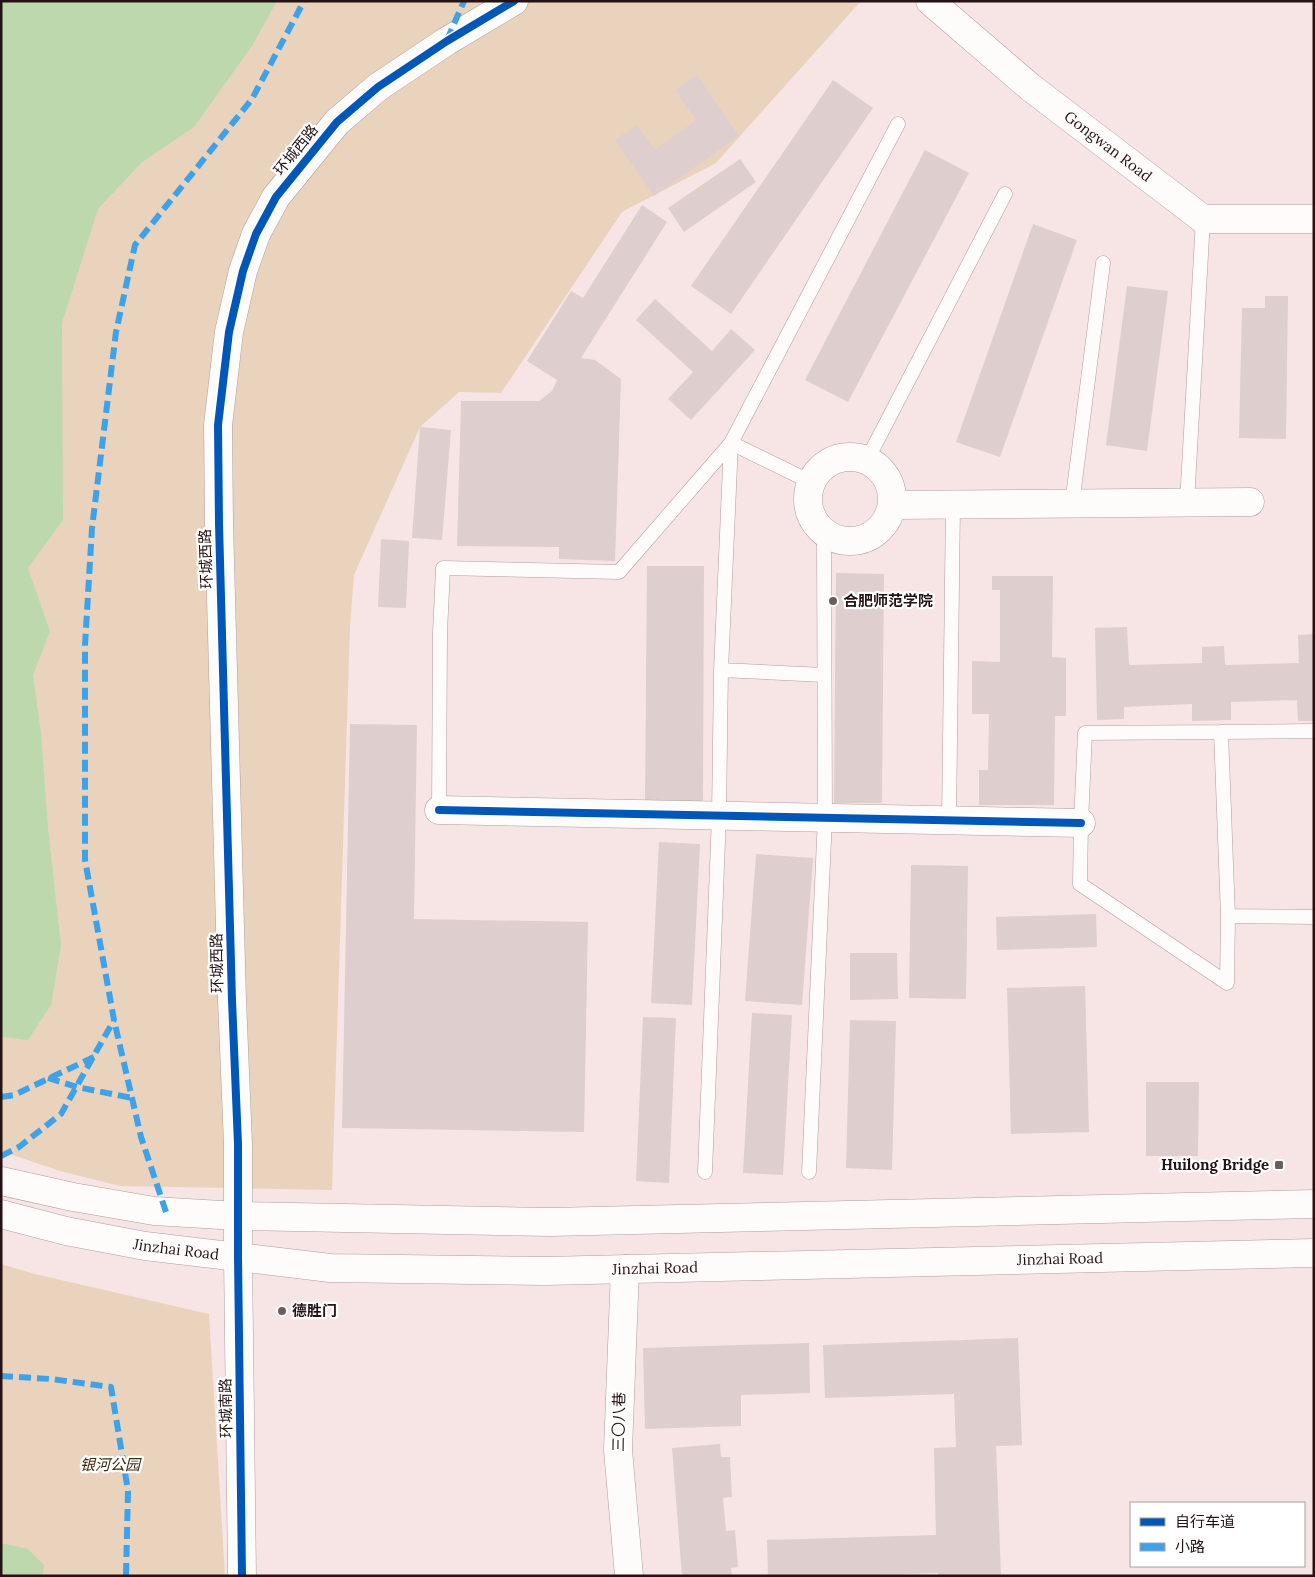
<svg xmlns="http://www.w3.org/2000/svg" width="1315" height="1577" viewBox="0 0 1315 1577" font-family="Lora,'Noto Sans SC',serif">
<rect width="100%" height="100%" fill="#f7e5e5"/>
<!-- green -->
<path fill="#ead3bd" d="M1,1h860l-145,162 -94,49 -121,181 -42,-1 -39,35 -66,148 -4,52 -18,563 -212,-4 -60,-15 -59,-20z
M1,1264l34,10 174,40 16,262h-224z"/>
<!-- water -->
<path fill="#bed8ae" d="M1,1h276l-25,45 -58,81 -53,36 -43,46 -36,114 1,197 -35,48 22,63 -17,44 8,58 7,95 13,117 -10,60 -23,35 -27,-3z
M1,1543l27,6 16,16 -1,11h-42z"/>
<!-- building -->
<path fill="#dfcece" d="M697,75l42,61 -85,60 -39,-56 22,-15 18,25 41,-30 -21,-30z
M833,80l40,28 -142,206 -40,-28z
M925,150l44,23 -121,229 -43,-22z
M740,159l16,23 -72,50 -16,-24z
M642,205l25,17 -86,136 14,2 26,19 -6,182 -56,-2v-12l-102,-1 4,-145h78l13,-10 5,-11 -30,-19 44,-70 12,7z
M1033,224l44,16 -77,217 -44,-15z
M1127,286l41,5 -21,160 -41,-6z
M1265,296h23l-2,143 -47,-1 3,-130h23z
M655,299l57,52 19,-22 24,21 -64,70 -23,-21 25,-27 -57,-52z
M420,427l31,3 -9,110 -30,-2z
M381,539l28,2 -3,67 -28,-1z
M647,566h57l-1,235h-58z
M836,573l48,1 -2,229h-48z
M992,576h61l-1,81 14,1v58h-11l-1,89h-75v-35h9l1,-56h-17v-53l28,1v-72h-8z
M1127,627l2,38 73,-2v-16l22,-1 1,19 74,-2 -1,-28 16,-1v87h-16l-1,-21 -66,2v18l-39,1v-17l-68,3v12l-27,1 -2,-92z
M350,724l67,1 -3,194 174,3 -4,210 -242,-4z
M659,842l41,2 -8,161 -41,-2z
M756,854l57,4 -11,147 -57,-4z
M911,865l57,1 -2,133 -57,-1z
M1096,914l1,33 -100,3 -1,-33z
M850,953h47l1,46 -48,1z
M1085,986l4,146 -78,2 -4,-146z
M752,1013l40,2 -9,160 -40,-2z
M643,1017l33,1 -7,165 -33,-2z
M850,1020l46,1 -4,149 -46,-2z
M1146,1082h53l-1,74h-52z
M1018,1338l4,107 -26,1 5,130h-63v-3l-97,3h-73l-1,-36 169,-5 -2,-87 22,-1 -2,-53 -129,4 -2,-53z
M809,1343l1,50 -69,2v31l-96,3 -2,-81z
M720,1444l1,13h9l2,40 -9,1 3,33 9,-1 3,37 -7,1 1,8h-50l-10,-128z"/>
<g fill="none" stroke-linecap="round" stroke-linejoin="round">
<!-- lane casing -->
<g stroke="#ae9e9e" stroke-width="15">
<path id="lane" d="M867,460l138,-266
M811,482l-80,-39 167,-319
M1187,503l16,-284
M1072,504l31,-241
M721,670l103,5
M1221,732l7,184 -1,67 -147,-99 1,-61 4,-90z
M1221,732l93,-1
M439,810l1,-177 3,-65 176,4 112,-129
M949,820l4,-316
M1228,916l86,1
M705,1172l14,-356 2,-146 10,-227
M809,1172l16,-354 -1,-285"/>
</g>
<!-- street casing -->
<g stroke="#ae9e9e" stroke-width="29">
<path id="street" d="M808 499a42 42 0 1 1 84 0a42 42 0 1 1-84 0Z
M892,505l358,-3
M439,810l642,13
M625,1269l-7,181 11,126"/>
</g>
<!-- secondary casing -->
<g stroke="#ae9e9e" stroke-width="29">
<g id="secondary">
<path id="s1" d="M930,1l100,86 173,132h111"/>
<path d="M242,1576l-4,-319v-113l-6,-144 -13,-476 -1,-99 11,-93 14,-61 13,-37 20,-37 61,-75 41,-35 69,-46 67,-40"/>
</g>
</g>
<!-- primary casing -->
<g stroke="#ae9e9e" stroke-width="29">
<g id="primary">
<path d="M1,1181l72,16 81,14 84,5 312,6 764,-18"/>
<path id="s2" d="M1,1214l65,17 79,15 185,22 215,3 769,-18"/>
</g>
</g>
<!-- lane -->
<use href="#lane" stroke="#fefbfb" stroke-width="14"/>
<!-- street -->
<use href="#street" stroke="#fefbfb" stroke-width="28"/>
<!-- secondary -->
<use href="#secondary" stroke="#fefbfb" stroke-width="28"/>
<!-- primary -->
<use href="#primary" stroke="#fefbfb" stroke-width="28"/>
<!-- quiet -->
<path stroke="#3ea2ea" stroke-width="6" stroke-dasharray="12 6" stroke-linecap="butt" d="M447,40l17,-39
M48,1078l29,9 55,11
M1,1097l13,-2 80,-38
M1,1156l18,-9 42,-33 53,-94
M166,1212l-25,-75 -27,-117 -29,-160v-215l7,-117 24,-196 19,-87 117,-146 52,-98
M1,1376l50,3 60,8 17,104 -2,85"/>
<!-- cycleway casing -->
<g stroke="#fff" stroke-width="11">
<path id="cycleway" d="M439,810l642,13
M242,1576l-4,-319v-113l-6,-144 -13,-476 -1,-99 11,-93 14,-61 13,-37 20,-37 61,-75 41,-35 69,-46 67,-40"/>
</g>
<!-- cycleway -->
<use href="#cycleway" stroke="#0057b8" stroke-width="8"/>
</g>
<!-- markers -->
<g fill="#6e5c5d" stroke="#fff" stroke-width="2">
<circle cx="833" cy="601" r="5"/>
<rect x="1274" y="1160" width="10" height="10" rx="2.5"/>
<circle cx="282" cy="1311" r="5"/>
</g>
<g text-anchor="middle" stroke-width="4.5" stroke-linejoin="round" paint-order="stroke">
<!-- street labels -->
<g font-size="15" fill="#251314" stroke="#fff">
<text dy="5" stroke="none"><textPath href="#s1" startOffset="230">Gongwan Road</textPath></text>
<text transform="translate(296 150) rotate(-51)" y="5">环城西路</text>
<text transform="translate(206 559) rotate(-92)" y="5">环城西路</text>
<text transform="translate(217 963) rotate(-91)" y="5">环城西路</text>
<text dy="5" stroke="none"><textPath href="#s2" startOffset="179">Jinzhai Road</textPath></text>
<text dy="5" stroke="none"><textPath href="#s2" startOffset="1064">Jinzhai Road</textPath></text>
<text dy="5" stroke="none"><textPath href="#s2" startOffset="659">Jinzhai Road</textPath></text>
<text transform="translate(226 1408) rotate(-91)" y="5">环城南路</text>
<text transform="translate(619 1422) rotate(-89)" y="5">三〇八巷</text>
</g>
<!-- poi labels -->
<g font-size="15" font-weight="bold" fill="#251314" stroke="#fff" text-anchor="start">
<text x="843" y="606">合肥师范学院</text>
<text x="1269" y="1170" text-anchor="end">Huilong Bridge</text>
<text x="292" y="1316">德胜门</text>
</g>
<!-- park labels -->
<g font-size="15" font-style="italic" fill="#3c2a0d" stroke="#fff">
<text x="110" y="1470">银河公园</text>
</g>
</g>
<!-- border -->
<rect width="1315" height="1577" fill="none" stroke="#251314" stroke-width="5"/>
<!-- legend -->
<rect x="1130" y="1502" width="175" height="65" fill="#ffffff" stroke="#a8a1a1"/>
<rect x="1140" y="1518" width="25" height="8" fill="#0057b8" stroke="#a8a1a1"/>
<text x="1175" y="1527" font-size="15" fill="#251314">自行车道</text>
<rect x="1140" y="1543" width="25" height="8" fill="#3ea2ea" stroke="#a8a1a1"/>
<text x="1175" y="1552" font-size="15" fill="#251314">小路</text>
</svg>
